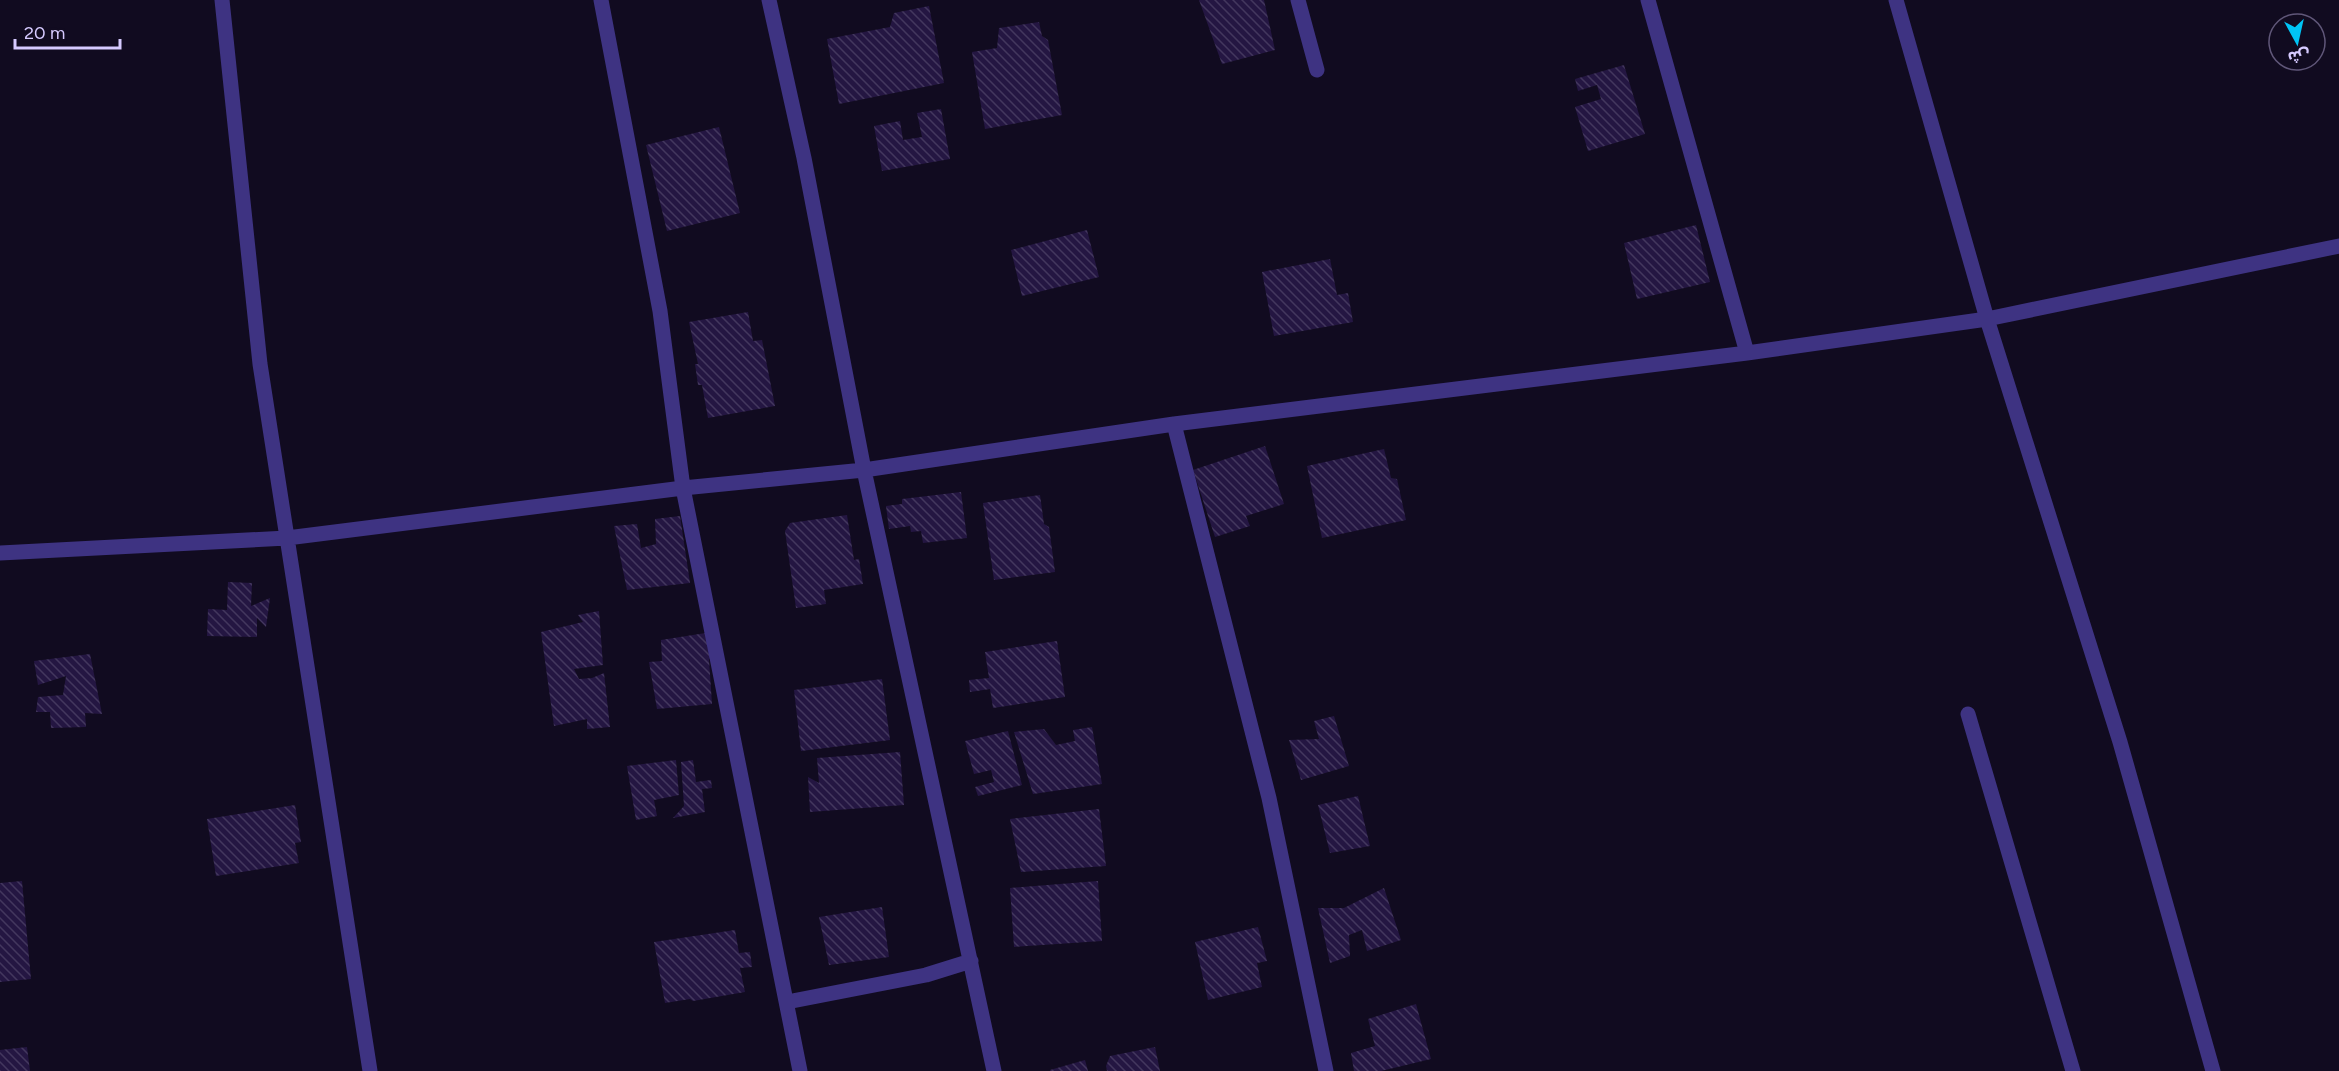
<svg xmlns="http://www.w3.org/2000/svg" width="2339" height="1071" viewBox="0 0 2339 1071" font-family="Figtree,'Noto Sans Arabic',sans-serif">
<defs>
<pattern id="building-back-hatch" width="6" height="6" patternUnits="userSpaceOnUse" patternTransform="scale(1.5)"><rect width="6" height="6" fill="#241642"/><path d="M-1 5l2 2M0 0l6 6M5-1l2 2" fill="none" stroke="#43375e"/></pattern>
</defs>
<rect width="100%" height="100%" fill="#110b20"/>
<!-- building -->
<path fill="url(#building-back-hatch)" d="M1199,0h65l11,50 -53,14z
M929,6l15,77 -105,21 -12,-65 63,-12 4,-14z
M1039,22l3,14 6,4 14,75 -77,14 -13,-77 25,-4 2,-20z
M1624,65l21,69 -57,17 -13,-44 26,-8 -4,-14 -19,6 -3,-12z
M941,109l9,50 -68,12 -8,-45 26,-5 3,19 19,-3 -5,-24z
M719,127l21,86 -73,18 -21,-86z
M1696,225l14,57 -73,17 -13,-56z
M1087,230l12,47 -77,19 -11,-46z
M1330,259l7,36 11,-2 5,29 -79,14 -12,-64z
M748,312l5,29 9,-1 13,66 -67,12 -6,-33h-4l-3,-21h3l-9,-42z
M1265,446l19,58 -38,12 4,10 -35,11 -22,-67z
M1384,449l7,29 6,1 9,41 -84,18 -15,-72z
M961,492l6,46 -44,5 -2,-12 -10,1 -1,-6 -21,3 -3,-23 16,-2v-5z
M1040,495l4,29 5,3 6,45 -61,8 -11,-77z
M847,515l7,45 5,-1 4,25 -39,6 2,14 -30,4 -11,-77 5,-8z
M680,516l10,67 -63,7 -13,-64 23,-2 4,24 15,-4 -1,-25z
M228,582l24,1 -1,23 19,-8 -4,29 -9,-9v19l-50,-1 1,-27 19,1z
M599,611l4,54 -29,4 5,10 13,-1 12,-5 6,54 -23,2v-10l-33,7 -13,-94 42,-10 -5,-7z
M712,632l2,23 -5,4 3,45 -55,5 -8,-47 13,-1 -1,-21z
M1057,641l8,56 -72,11 -3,-19 -20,3 -1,-12 20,-2 -4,-26z
M90,654l12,60 -17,-1 1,14 -35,1 -1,-16h-14l2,-15 25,-2 3,-19 -28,9 -4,-24z
M882,679l8,61 -89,11 -7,-61z
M1334,716l15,50 -48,14 -12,-40 30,-1 -5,-18z
M1092,727l10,57 -69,10 -19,-62 30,-3 12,16 19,-4 -2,-11z
M1008,731l14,54 -44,11 -3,-9 19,-5 -3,-12 -17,4 -9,-33z
M900,752l4,53 -94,7 -2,-35 11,6 -2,-25z
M676,760l3,35 -25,5 3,16 -21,4 -9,-54z
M693,760l3,22 15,-2 1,8 -10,1 3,23 -32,6 11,-12 -3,-44z
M1358,796l12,50 -40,7 -12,-48z
M295,805l6,37 -6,1 4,20 -83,13 -9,-57z
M1099,809l7,57 -85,6 -11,-53z
M22,881l9,98 -31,3v-99z
M1098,881l4,60 -88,6 -4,-59z
M1384,888l17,52 -34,11 -5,-21 -13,5 1,21 -20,7 -12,-55h26z
M882,907l7,50 -60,8 -10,-48z
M1258,927l9,34 -10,2 5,24 -54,13 -13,-58z
M735,930l4,23 11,-1 2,15 -12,1 5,24 -52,9 -3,-2 -25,4 -11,-61z
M1416,1004l15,55 -50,12h-27l-3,-18 24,-7 -7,-27z
M27,1047l3,24h-30v-21z
M1155,1047l5,24h-53l-1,-5 4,-10z
M1085,1060l3,11h-38v-1z"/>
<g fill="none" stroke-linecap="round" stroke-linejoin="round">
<!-- minor -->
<path stroke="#3e3382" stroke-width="15" d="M222,0l38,364 110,707
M601,0l59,311 23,177 117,583
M769,0l35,158 60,312 130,601
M1298,0l19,70
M1648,0l99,353
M1896,0l91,319 133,423 93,329
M1174,424l95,374 57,273
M0,553l287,-15 396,-50 181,-18 310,-46 573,-71 240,-34 352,-73
M1968,714l105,357
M787,1002l139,-27 45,-14"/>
</g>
<!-- north arrow -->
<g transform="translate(2297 42) rotate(172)"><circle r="28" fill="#110b20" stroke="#605779" stroke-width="1.5"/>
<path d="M0-4.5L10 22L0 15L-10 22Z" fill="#00c4f5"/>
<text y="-9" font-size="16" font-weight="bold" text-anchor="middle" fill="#d6caff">ش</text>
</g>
<!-- scale -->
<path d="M15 39v9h105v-9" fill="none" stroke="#d6caff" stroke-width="3"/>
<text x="24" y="39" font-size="18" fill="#d6caff" stroke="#110b20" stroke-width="4.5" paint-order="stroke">20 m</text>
</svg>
